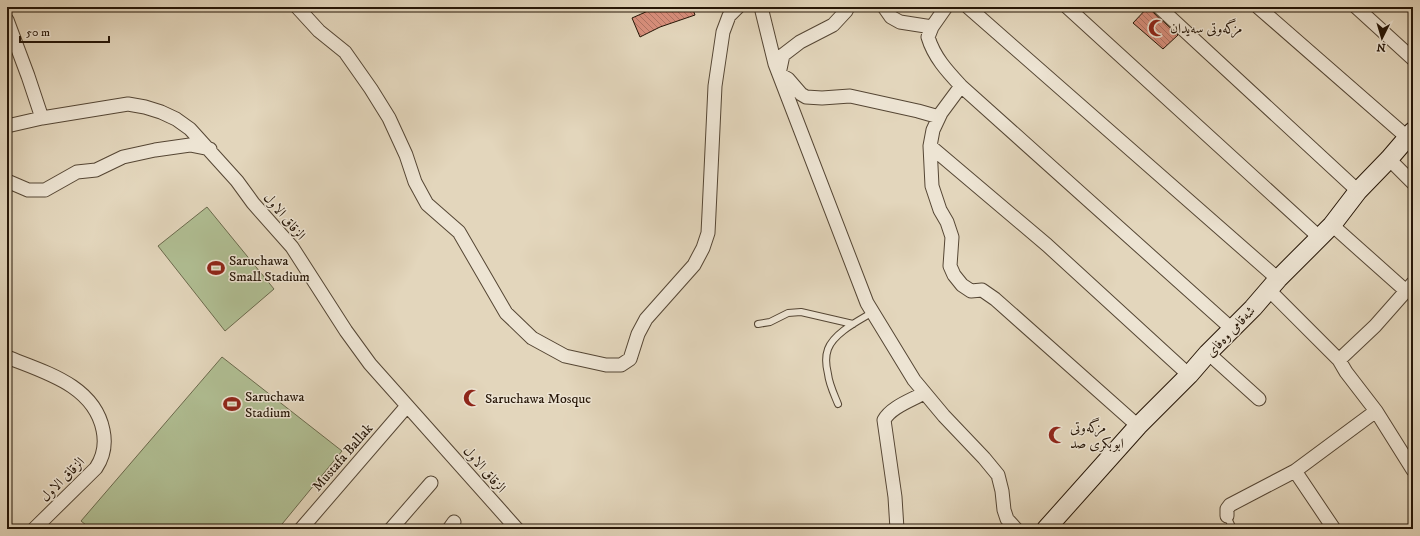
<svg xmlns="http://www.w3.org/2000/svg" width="1420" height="536" viewBox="0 0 1420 536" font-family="'IM FELL DW Pica',Amiri,serif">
<defs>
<pattern id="building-back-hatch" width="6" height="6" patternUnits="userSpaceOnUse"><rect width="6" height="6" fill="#d88f7c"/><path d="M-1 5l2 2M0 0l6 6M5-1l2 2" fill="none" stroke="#af7464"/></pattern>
</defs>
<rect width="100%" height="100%" fill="#e3d6bc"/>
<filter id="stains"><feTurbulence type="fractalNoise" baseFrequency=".005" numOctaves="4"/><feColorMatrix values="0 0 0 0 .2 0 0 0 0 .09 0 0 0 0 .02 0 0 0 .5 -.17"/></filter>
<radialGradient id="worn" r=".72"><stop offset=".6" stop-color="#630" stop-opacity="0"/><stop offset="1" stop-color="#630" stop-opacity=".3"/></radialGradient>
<!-- green -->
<path fill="#b0be93" stroke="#6b6a4d" d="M207,207l67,82 -49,42 -67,-85z
M222,357l120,94 -64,78h-187l-10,-8z"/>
<!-- building -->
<path fill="url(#building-back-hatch)" stroke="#261607" d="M657,7h35l3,8 -35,12 -20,10 -8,-19z
M1148,7l3,1 3,5 24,22 -15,14 -30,-26z"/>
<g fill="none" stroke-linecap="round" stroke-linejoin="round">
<!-- lane casing -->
<g stroke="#554634" stroke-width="8">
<path id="lane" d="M758,324l12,-2 18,-9 13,-1 52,12
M838,404c-4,-10 -9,-20 -10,-30 -2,-8 -3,-17 0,-25 6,-16 30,-28 45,-37
M1227,516l6,13"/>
</g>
<!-- street casing -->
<g stroke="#554634" stroke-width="15">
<path id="street" d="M297,7l22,24 26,21 26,37 18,29 17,37 9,27 12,22 32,28 47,81 26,25 33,18 41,9h15l9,-6 8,-25 8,-15 48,-54 9,-17 5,-15 1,-20 6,-127 8,-54 6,-16 9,-9
M761,7l14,57 92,239 47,77 30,36 40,42 14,17 4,16 2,19 3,9 9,10
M848,7l-2,4 -13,14 -33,17 -17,13 -4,19 9,5 13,15 5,3 16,1 28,-2 68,15 21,6
M884,7l7,10 9,5 32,5
M946,7l-14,20 -4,10c6,20 19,34 33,49l271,243
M968,7l310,272
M1067,7l252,230
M1159,7l199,184
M1258,7l150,131
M1356,7l57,52
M7,20l21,56 14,42
M961,86l-20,27 -8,17 -3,16 2,40 8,24 7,12 5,15 -2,29 4,9 8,10 9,6 11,-1 13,9 143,127
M7,126l35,-8 86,-14 17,3 16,5 15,7 14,10 47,52 16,22 39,44 54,84 24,33 147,165
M930,146l117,99 142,130
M1389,159l24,24
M7,181l21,9h17l32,-18 19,-2 27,-13 32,-7 35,-5 20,4
M1332,225l74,66
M1269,290l70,70 7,12 30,39 37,59
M1208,353l51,46
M7,357c37,15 87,28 96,73 3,14 1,26 -7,38l-62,61
M1339,360l36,-34 38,-43
M1295,471l39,58
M1227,516v-7l3,-4 65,-34 81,-60
M301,529l106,-123
M391,529l40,-46
M449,529l5,-7
M897,529l-2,-32 -11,-77c7,-13 28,-20 40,-27"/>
</g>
<!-- secondary casing -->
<g stroke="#261607" stroke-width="20">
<path id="secondary" d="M1046,529l92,-103 51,-51 19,-22 45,-45 25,-29 54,-54 26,-34 31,-32 24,-28"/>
</g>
<!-- lane -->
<use href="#lane" stroke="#ede4d3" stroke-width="6"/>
<!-- street -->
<use href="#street" stroke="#ede4d3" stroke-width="13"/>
<!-- secondary -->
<use href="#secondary" stroke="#ede4d3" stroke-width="18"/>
</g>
<!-- icons -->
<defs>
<g id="mosque-bare" transform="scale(1.38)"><path d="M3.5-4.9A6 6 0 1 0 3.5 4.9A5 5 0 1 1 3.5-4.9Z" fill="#8f2418" stroke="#ede4d3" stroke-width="2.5" paint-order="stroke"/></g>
<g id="stadium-bare" transform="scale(1.38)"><path d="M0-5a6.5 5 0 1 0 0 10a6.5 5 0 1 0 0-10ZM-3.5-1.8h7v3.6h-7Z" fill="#8f2418" stroke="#ede4d3" stroke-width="2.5" paint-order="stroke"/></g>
</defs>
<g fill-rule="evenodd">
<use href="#mosque-bare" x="1157" y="28"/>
<use href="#stadium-bare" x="216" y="268"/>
<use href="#mosque-bare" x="472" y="398"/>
<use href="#stadium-bare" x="232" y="404"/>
<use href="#mosque-bare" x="1057" y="435"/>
</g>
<g text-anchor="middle" stroke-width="3" stroke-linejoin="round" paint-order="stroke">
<!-- poi labels -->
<g font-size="14" fill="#261607" stroke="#ede4d3" text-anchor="start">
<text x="1170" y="33">مزگەوتی سەیدان</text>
<text x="229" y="265">Saruchawa<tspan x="229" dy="16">Small Stadium</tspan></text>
<text x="245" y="401">Saruchawa<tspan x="245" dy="16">Stadium</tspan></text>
<text x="485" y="403">Saruchawa Mosque</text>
<text x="1070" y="432">مزگەوتی<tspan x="1070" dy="16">ابوبکری صد</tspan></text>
</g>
<!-- street labels -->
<g font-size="14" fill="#261607" stroke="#ede4d3">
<text transform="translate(285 216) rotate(50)" y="5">الزقاق الاول</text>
<text transform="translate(1230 331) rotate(-46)" y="5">شەقامی وەفای</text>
<text transform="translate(342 457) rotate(-49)" y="5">Mustafa Ballak</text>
<text transform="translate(485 469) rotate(49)" y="5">الزقاق الاول</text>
<text transform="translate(62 479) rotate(-45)" y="5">الزقاق الاول</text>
</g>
</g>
<!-- margin -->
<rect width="1420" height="536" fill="none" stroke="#e3d6bc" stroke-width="24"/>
<rect x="8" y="8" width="1404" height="520" fill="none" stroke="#261607" stroke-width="2"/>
<rect x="12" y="12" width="1396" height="512" fill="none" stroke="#261607"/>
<!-- north arrow -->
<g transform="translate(1382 38) rotate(185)" stroke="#ede4d3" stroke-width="3" paint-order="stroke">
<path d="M0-3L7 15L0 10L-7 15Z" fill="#261607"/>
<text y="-6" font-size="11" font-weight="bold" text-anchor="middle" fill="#261607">N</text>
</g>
<!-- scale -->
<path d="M20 36v6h89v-6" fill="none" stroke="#261607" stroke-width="2"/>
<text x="26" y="36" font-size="12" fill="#261607" stroke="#ede4d3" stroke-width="3" paint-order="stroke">50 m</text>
<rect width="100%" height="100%" filter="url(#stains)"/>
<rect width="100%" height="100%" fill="url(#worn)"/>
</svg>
